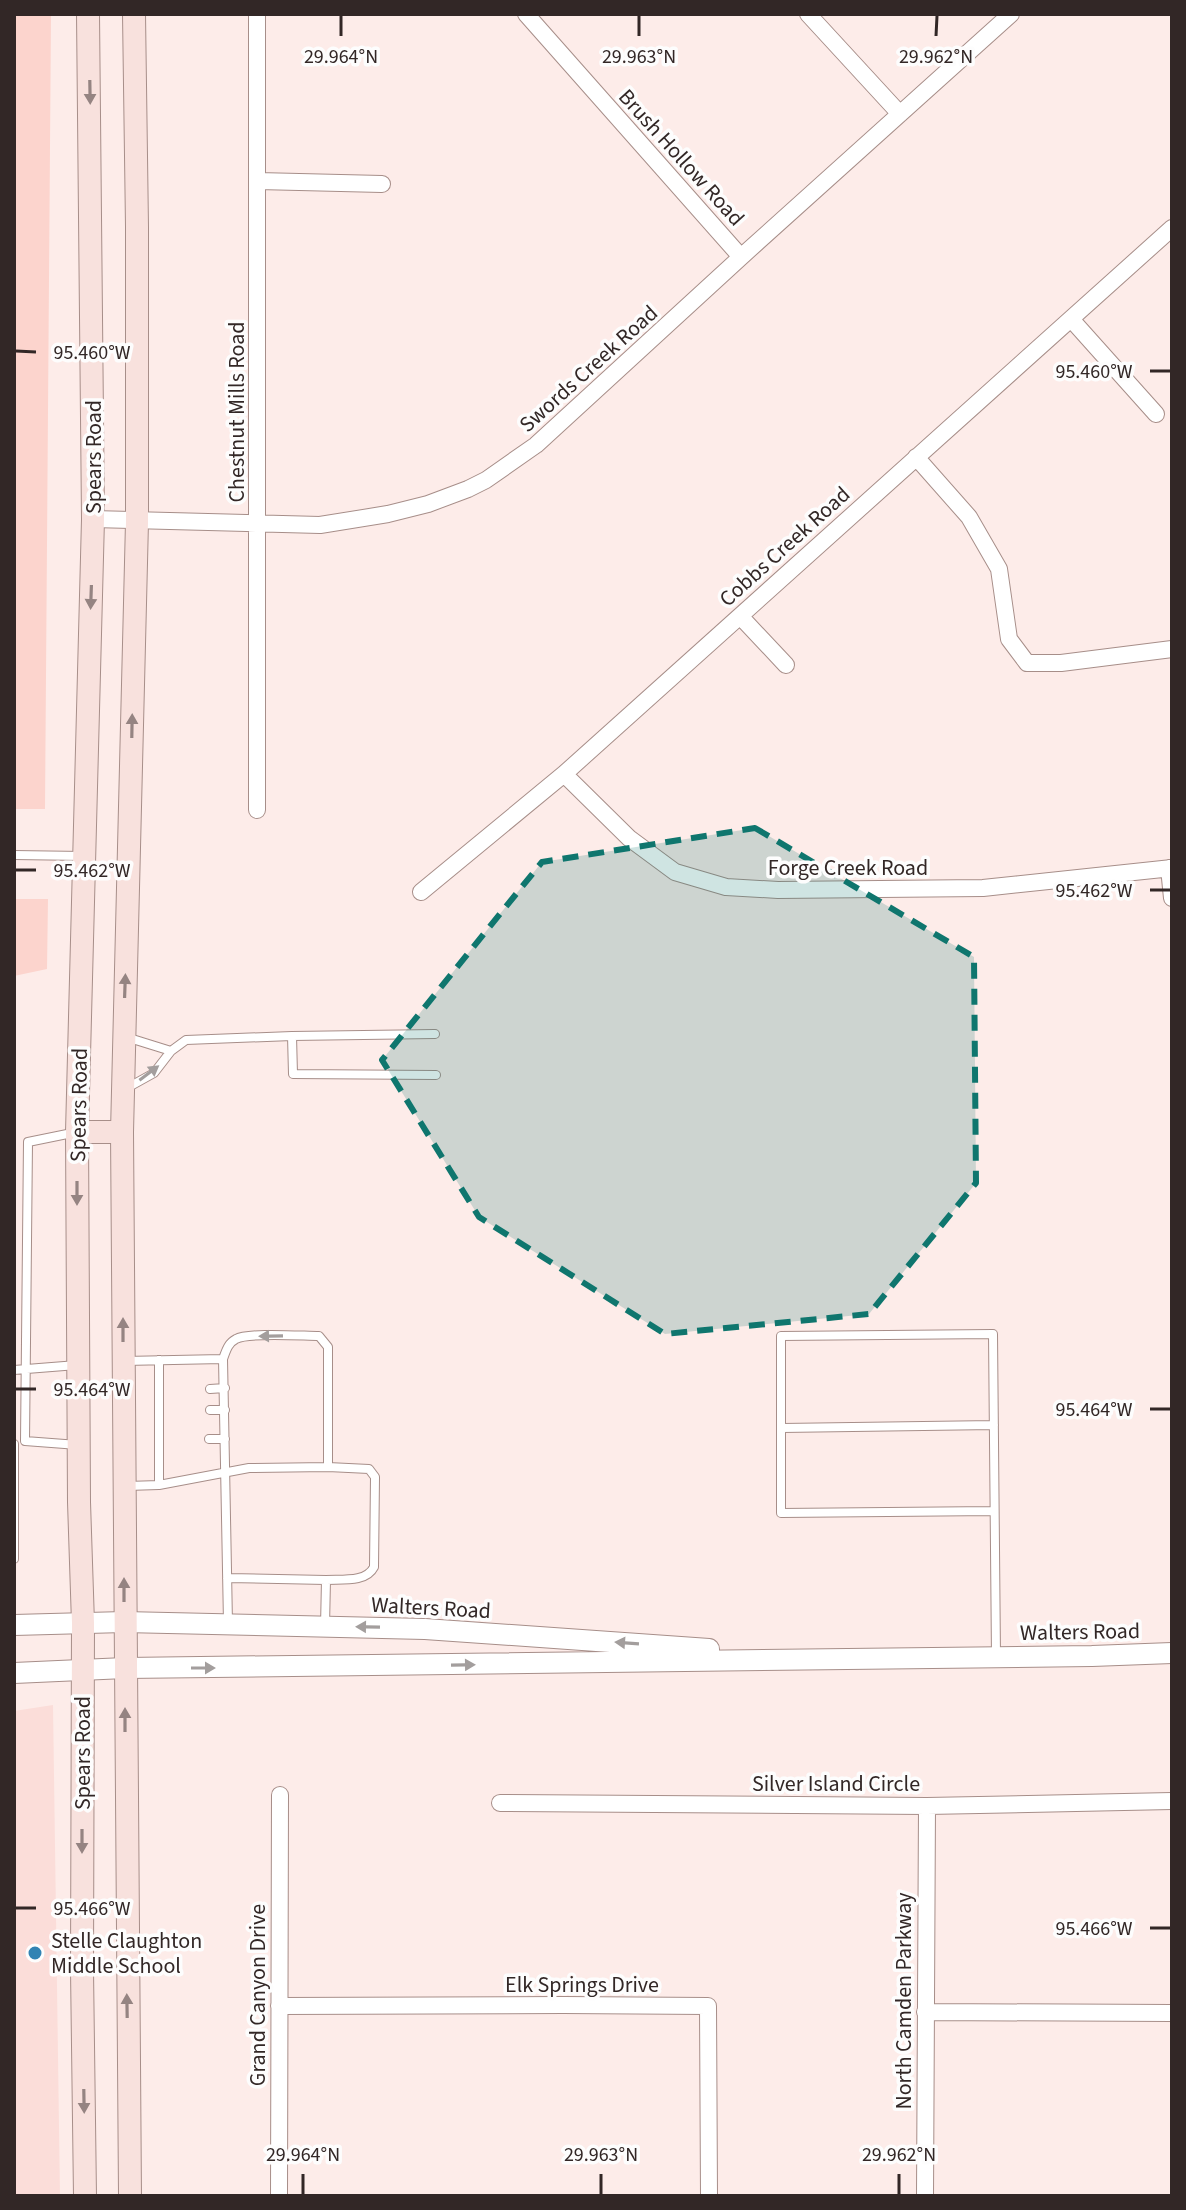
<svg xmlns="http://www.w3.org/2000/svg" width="1186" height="2210" viewBox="0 0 1186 2210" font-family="'Source Sans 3',sans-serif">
<rect width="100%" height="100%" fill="#fdece9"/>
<!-- built -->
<path fill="#fbddd9" d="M53,1705l7,491h-46v-485z"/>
<!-- green -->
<path fill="#fcd4cd" d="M14,14h37l-6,795h-31z
M14,899h34l-1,70 -33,7z"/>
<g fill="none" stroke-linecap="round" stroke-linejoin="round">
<!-- service casing -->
<g stroke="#a78e89" stroke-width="10">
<path id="service" d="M14,855l69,1
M292,1036l1,38 143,1
M126,1037l45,14
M127,1088l27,-15 17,-22 15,-11 106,-4 143,-2
M77,1132l-49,10 -3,299 53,4
M159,1360v125
M124,1361l99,-2
M14,1370l63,-5
M210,1389l15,-1
M210,1410h15
M782,1428l212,-3
M209,1439h16
M14,1444v115
M127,1486l32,-1 90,-17 79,-1
M994,1511l-213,2v-177l212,-2 3,322
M227,1578l99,2
M228,1623l-5,-264c3,-8 5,-16 13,-20 12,-7 67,-3 83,-3l9,11v120l41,2 6,8 -1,90c-8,16 -33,12 -48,13l-1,46"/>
</g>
<!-- minor casing -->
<g stroke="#a78e89" stroke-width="18">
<path id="minor" d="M257,14v796
M526,14l215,243
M808,14l92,100
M258,181l124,3
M1071,319l85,95
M916,457l53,60 30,52 10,70 18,24h34l111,-14
M93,519l227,6 68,-11 40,-10 40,-15 18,-9 50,-35 205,-188 270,-243
M740,616l46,49
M564,774l65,64 46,34 51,15 52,3 205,-2 189,-20
M1169,868l3,30
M421,892l143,-118 608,-546
M500,1803l427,3 245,-5
M279,2006l284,-1 145,1 1,190
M925,2012l247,1
M279,2196l1,-401
M925,2196l2,-390"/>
</g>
<!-- tertiary casing -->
<g stroke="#a78e89" stroke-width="22">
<path id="tertiary" d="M14,1625l110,-3 301,7 284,20
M14,1673l111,-5 967,-12 80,-3"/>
</g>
<!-- secondary casing -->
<g stroke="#a78e89" stroke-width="24">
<path id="secondary" d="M77,1132h45
M85,2196l-3,-226 1,-347 -4,-121 -2,-370 16,-613 -5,-505
M130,2196l-8,-1064 15,-610v-295l-3,-213"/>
</g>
<!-- service -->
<use href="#service" stroke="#fff" stroke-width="8"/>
<!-- minor -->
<use href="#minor" stroke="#fff" stroke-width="16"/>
<!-- tertiary -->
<use href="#tertiary" stroke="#fff" stroke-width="20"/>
<!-- secondary -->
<use href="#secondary" stroke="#f8e1dd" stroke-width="22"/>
</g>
<!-- one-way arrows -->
<defs><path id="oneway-solid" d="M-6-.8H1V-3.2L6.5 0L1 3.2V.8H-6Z" transform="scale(2)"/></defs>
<g fill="#958482">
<use href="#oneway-solid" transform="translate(90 92) rotate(89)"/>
<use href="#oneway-solid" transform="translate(91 597) rotate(92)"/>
<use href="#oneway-solid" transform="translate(132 726) rotate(-89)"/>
<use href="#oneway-solid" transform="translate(125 986) rotate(-88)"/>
<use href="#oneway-solid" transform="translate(77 1193) rotate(90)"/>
<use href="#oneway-solid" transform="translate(123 1330) rotate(-90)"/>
<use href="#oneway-solid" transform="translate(124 1590) rotate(-90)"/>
<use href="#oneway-solid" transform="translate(125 1720) rotate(-90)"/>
<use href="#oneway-solid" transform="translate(82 1841) rotate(90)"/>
<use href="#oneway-solid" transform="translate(127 2006) rotate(-91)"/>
<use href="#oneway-solid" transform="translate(84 2101) rotate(89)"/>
</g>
<g fill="#a39e9d">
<use href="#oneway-solid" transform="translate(149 1073) rotate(-37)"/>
<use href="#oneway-solid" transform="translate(271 1336) rotate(179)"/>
<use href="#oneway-solid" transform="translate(368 1627) rotate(-179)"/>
<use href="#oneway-solid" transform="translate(627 1643) rotate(-176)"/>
<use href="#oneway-solid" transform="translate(463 1665) rotate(-1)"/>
<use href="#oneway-solid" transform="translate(203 1668)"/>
</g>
<!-- marked area -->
<path fill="#0f766e" fill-opacity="0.2" stroke="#0f766e" stroke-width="6" stroke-dasharray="16 10" stroke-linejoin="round" d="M755,828l219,129 2,226 -107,131 -204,20 -186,-117 -97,-157 160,-198z"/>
<!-- ticks -->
<path fill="none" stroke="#322726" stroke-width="3" d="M341,36v-20M639,36v-20M936,36l1,-20M16,351l20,1M1150,371h20M16,870h20M1150,890h20M16,1389h20M1150,1409h20M16,1908h20M1150,1928h20M303,2194v-20M601,2194v-20M899,2194v-20"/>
<!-- markers -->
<circle fill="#3183b3" stroke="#fdfdfd" stroke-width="3" cx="35" cy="1953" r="8"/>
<g text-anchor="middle" stroke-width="7" stroke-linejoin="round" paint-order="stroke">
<!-- street labels -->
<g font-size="22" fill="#322726" stroke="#fdfdfd">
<text transform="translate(682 157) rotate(48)" y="8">Brush Hollow Road</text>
<text transform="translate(588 368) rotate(-42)" y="8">Swords Creek Road</text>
<text transform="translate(236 412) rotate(-90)" y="8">Chestnut Mills Road</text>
<text transform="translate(93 457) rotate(-90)" y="8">Spears Road</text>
<text transform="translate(784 546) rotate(-42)" y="8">Cobbs Creek Road</text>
<text x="848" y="875">Forge Creek Road</text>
<text transform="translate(78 1105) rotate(-89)" y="8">Spears Road</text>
<text transform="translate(431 1607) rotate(3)" y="8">Walters Road</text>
<text transform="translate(1080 1631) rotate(-1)" y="8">Walters Road</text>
<text transform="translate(82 1753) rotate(-90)" y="8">Spears Road</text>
<text x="836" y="1791">Silver Island Circle</text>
<text x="582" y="1992">Elk Springs Drive</text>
<text transform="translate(257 1995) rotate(-90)" y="8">Grand Canyon Drive</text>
<text transform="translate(903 2001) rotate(-90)" y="8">North Camden Parkway</text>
</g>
<!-- poi labels -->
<g font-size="22" fill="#322726" stroke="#fdfdfd" text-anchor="start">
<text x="51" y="1948">Stelle Claughton<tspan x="51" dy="25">Middle School</tspan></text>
</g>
</g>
<g font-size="20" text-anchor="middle" fill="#322726" stroke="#fdfdfd" stroke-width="7" stroke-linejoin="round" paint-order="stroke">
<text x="341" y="63">29.964°N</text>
<text x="639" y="63">29.963°N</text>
<text x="936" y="63">29.962°N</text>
<text x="92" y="359">95.460°W</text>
<text x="1094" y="378">95.460°W</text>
<text x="92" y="877">95.462°W</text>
<text x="1094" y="897">95.462°W</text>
<text x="92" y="1396">95.464°W</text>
<text x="1094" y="1416">95.464°W</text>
<text x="92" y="1915">95.466°W</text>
<text x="1094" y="1935">95.466°W</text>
<text x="303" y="2161">29.964°N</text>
<text x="601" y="2161">29.963°N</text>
<text x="899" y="2161">29.962°N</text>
</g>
<!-- border -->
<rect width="1186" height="2210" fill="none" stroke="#322726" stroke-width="32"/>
</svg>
